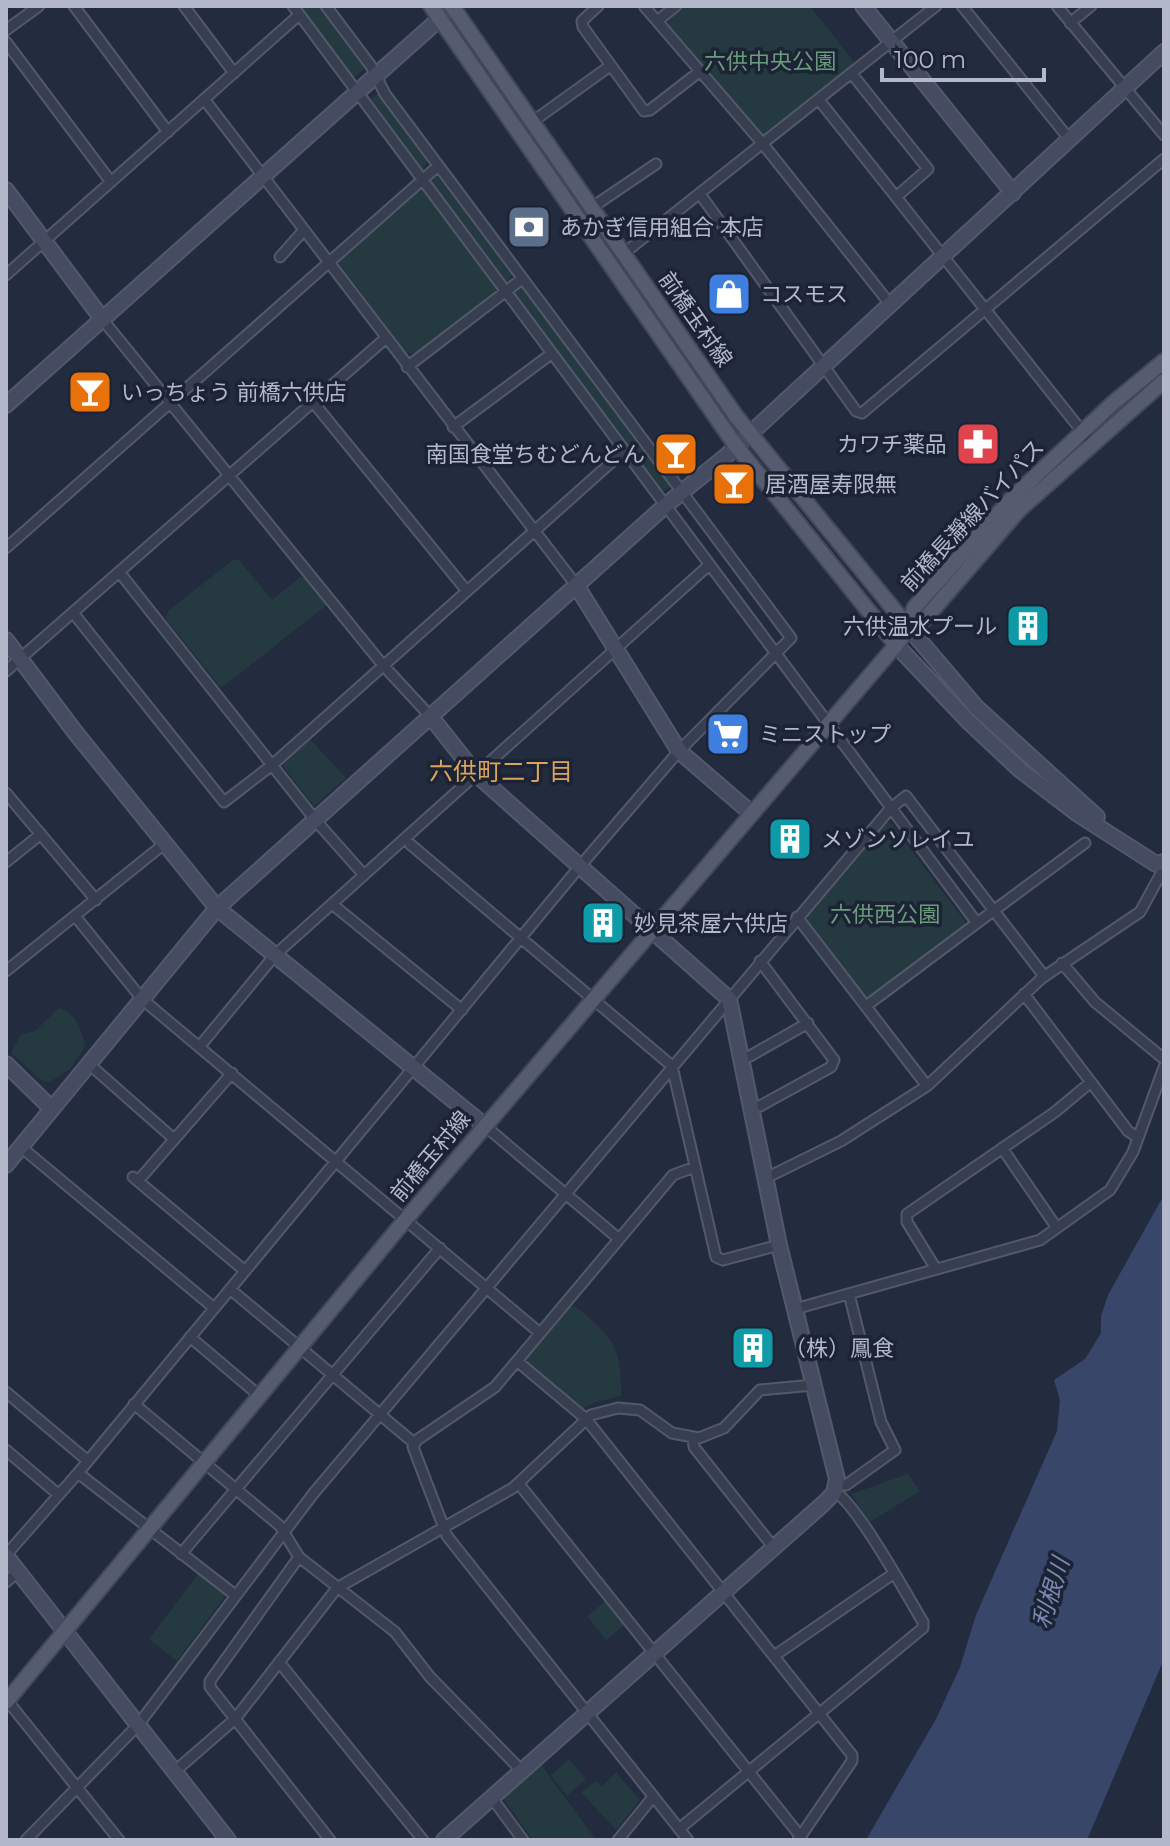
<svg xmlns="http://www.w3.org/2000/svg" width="1170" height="1846" viewBox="0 0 1170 1846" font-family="Montserrat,'Noto Sans JP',sans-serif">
<rect width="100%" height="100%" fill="#232b3f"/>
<!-- green -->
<path fill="#253940" d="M299,6h22l45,61 -13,12z
M686,6h124l45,57 -89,71h-7l-91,-108v-5z
M378,93l50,67 -5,10 -54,-70z
M436,174l77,99 -5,9 -78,-100 -1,-3z
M417,190h6l73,98 -1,5 -82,61 -7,-1 -66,-88v-7z
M519,287h4l148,199 -10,7 -147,-199z
M233,560h6l33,40 28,-23h5l22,28 -106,83 -55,-69 2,-8z
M308,737l38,41 -32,28 -31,-40 1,-7z
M884,822h6l75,99v7l-94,70 -7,-2 -57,-76v-7z
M59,1008c18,5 21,22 27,37l-16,24 -20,13 -9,-2 -30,-27 10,-19 14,-3z
M575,1306c38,31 47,41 46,90l-25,6 -14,7 -55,-46v-5l42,-51z
M908,1474l12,17 -50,31 -19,-28z
M198,1574l28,21 -49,66 -28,-22z
M608,1599l19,24 -21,17 -19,-24z
M569,1759l17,20 -19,17 -16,-21z
M540,1763l56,77h-63l-29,-40 1,-6z
M616,1772l24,28 -24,30 -35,-38 16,-11 5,5z"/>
<!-- water -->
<path fill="#374669" d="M1164,1195v464l-77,181h-221l70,-121 24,-52 16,-52 81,-184 3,-31 -6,-20 31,-21 16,-26v-17l7,-21z"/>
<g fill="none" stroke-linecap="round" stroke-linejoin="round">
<!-- street casing -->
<g stroke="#52596a" stroke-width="13">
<path id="street" d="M74,6l94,126
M184,6l50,67
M293,6l684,917 -111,83
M598,6l-16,15 1,6 61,84 6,-1 49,-38
M644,6l119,138 127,160
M962,6l108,134
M1057,6l107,129
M657,21l19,-15
M1070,23l21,-17
M6,30l33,-24
M6,42l105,140
M852,74l76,95 -32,28
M204,99l372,486
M819,100l273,344
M532,122l78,-56
M700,194l156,217 6,2 302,-254
M591,208l65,-44
M623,254l313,-248
M280,257l24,-27
M6,275l293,-260
M103,320l279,344 49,53
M407,367l115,-88
M313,402l153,188
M453,427l98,-73
M6,548l432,-382
M120,573l197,249 47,53
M74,614l150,188 48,-37 352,-314
M6,671l380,-333
M6,793l90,107
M410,844l262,222 44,191 7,3 56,-15
M6,862l35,-28
M332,904l130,106
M75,916l67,83 398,334
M797,917l130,169
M977,923l108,-80
M1062,963l33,39 69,57
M6,971l158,-127
M1024,994l104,137 9,6
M200,1046l75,-91 434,-390
M742,1057l8,-1 58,-33
M89,1064l85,75
M752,1107l8,-1 71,-39 3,-7 -74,-99
M485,1126l134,113
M21,1147l193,161
M1002,1148l55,80
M133,1177l112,94
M766,1178l75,-37 86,-55 115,-108 98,-66 24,-44
M138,1181l94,-108
M936,1269l-29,-47v-8l148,-102 36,-30
M230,1289l184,154
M795,1309l245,-69 70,-50 23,-38 31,-85
M190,1337l71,60
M517,1361l69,58 266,336v6l-54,79
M6,1392l82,69
M134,1404l146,122 19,31 96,75 35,45 92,94
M693,1438l1,9 80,101
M6,1450l53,45
M78,1473l157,122
M519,1484l282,353
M836,1485h10l49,-35 -14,-28 -32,-128
M181,1554l259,-306
M6,1555l72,-82 503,-608 98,-114 112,-113 -406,-544 -14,-28 -45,-60
M299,1557l-89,124v6l120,153
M6,1582l12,-10
M774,1656l119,-82
M279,1662l144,178
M6,1699l113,141
M174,1772l61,-53 102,-131 176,-100 78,-73 27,-7 22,2 32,23 27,5 25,-10 36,-38 54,-5
M492,1798l31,42
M679,1829l244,-201v-6c-17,-28 -65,-117 -89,-131
M26,1840l112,-115 175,-231 577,-685 16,-13 138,180
M618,1840l35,-43
M688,1840l-241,-304 -34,-89 4,-7 78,-53 178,-212 22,-8"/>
</g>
<!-- secondary casing -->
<g stroke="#52596a" stroke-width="18">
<path id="secondary" d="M863,6l150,187
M6,190l97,130
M6,405l448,-399
M576,585l103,166 72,62
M909,628l68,80 120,109
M6,640l69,92 142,176 268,218
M896,645l73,77 50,47 59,45 78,50 8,-2
M431,717l45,57 253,225 50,246 58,234 -3,14 -11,11 -379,336
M6,1064l46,45
M6,1165l211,-257 449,-403 59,-48 439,-405
M6,1556l222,284"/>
</g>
<!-- primary casing -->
<g stroke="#404758" stroke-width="18">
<path id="primary" d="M431,6l305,440 160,199
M452,6l284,410 173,212
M909,628l15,-8 95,-110 145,-129
M6,1702l400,-483 490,-574 13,-17 5,-20 98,-110 101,-95 51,-42"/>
</g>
<!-- street -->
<use href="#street" stroke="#373e4f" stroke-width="9"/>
<!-- secondary -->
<use href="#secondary" stroke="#454c62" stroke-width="14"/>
<!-- primary -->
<use href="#primary" stroke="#555c6f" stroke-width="14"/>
</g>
<!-- icons -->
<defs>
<g id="bank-square" transform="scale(2.3)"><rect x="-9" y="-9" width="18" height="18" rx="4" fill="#5c6f8a" stroke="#1c2334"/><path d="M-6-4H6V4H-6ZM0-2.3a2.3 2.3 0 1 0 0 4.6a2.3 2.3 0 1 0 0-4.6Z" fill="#fff"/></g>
<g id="shop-square" transform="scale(2.3)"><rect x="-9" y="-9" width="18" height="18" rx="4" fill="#3f7fe0" stroke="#1c2334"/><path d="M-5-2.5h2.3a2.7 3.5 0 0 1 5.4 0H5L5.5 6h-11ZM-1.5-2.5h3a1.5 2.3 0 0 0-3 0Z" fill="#fff"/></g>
<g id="bar-square" transform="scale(2.3)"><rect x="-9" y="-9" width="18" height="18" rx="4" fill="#e8710a" stroke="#1c2334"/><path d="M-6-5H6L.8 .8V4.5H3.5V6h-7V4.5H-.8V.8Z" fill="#fff"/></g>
<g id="pharmacy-square" transform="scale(2.3)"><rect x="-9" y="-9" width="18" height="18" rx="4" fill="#e0444e" stroke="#1c2334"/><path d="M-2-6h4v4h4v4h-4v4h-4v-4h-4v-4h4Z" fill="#fff"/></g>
<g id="building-square" transform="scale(2.3)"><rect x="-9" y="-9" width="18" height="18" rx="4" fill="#0f9aa8" stroke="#1c2334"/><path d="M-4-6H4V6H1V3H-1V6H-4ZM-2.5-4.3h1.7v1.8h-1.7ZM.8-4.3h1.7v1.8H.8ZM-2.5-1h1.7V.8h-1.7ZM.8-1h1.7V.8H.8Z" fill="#fff"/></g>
<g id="supermarket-square" transform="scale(2.3)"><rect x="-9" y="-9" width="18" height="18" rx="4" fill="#3f7fe0" stroke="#1c2334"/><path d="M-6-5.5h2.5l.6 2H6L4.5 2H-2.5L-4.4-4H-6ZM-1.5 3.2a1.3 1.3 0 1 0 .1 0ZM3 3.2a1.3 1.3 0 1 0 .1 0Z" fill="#fff"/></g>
</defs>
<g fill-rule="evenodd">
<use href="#bank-square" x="529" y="227"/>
<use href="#shop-square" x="729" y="294"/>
<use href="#bar-square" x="90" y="392"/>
<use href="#pharmacy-square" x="978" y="444"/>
<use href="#bar-square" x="676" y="454"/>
<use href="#bar-square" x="734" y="484"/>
<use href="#building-square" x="1028" y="626"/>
<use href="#supermarket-square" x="728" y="734"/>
<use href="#building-square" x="790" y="839"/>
<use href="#building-square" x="603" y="923"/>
<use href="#building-square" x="753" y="1348"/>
</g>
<g text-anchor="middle" stroke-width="7" stroke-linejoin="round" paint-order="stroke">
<!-- park labels -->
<g font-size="22" fill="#699c7b" stroke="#1c2334">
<text x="770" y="69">六供中央公園</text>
<text x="885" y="922">六供西公園</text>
</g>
<!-- poi labels -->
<g font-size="22" fill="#b3b9ca" stroke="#1c2334" text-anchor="start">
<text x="560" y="235">あかぎ信用組合 本店</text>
<text x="760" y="302">コスモス</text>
<text x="121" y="400">いっちょう 前橋六供店</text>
<text x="947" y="452" text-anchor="end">カワチ薬品</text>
<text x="645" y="462" text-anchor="end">南国食堂ちむどんどん</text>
<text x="765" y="492">居酒屋寿限無</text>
<text x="997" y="634" text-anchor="end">六供温水プール</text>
<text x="759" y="742">ミニストップ</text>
<text x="821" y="847">メゾンソレイユ</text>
<text x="634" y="931">妙見茶屋六供店</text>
<text x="784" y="1356">（株）鳳食</text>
</g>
<!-- street labels -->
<g font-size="22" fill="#b3b9ca" stroke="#1c2334">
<text transform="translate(696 319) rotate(55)" y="8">前橋玉村線</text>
<text transform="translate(972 515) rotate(-47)" y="8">前橋長瀞線バイパス</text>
<text transform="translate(430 1156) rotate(-50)" y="8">前橋玉村線</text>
</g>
<!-- neighbourhood labels -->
<g font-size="24" fill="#daa35e" stroke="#1c2334">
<text x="501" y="780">六供町二丁目</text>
</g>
<!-- water labels -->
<g font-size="24" font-style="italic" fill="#798bb2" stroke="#1c2334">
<text transform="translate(1051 1593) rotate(-73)" y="8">利根川</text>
</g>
</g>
<!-- border -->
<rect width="1170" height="1846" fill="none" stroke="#b3b9ca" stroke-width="16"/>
<!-- scale -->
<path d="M882 68v12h162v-12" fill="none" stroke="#b3b9ca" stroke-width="4"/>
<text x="894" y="68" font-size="24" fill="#b3b9ca" stroke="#1c2334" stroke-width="6" paint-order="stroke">100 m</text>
</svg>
